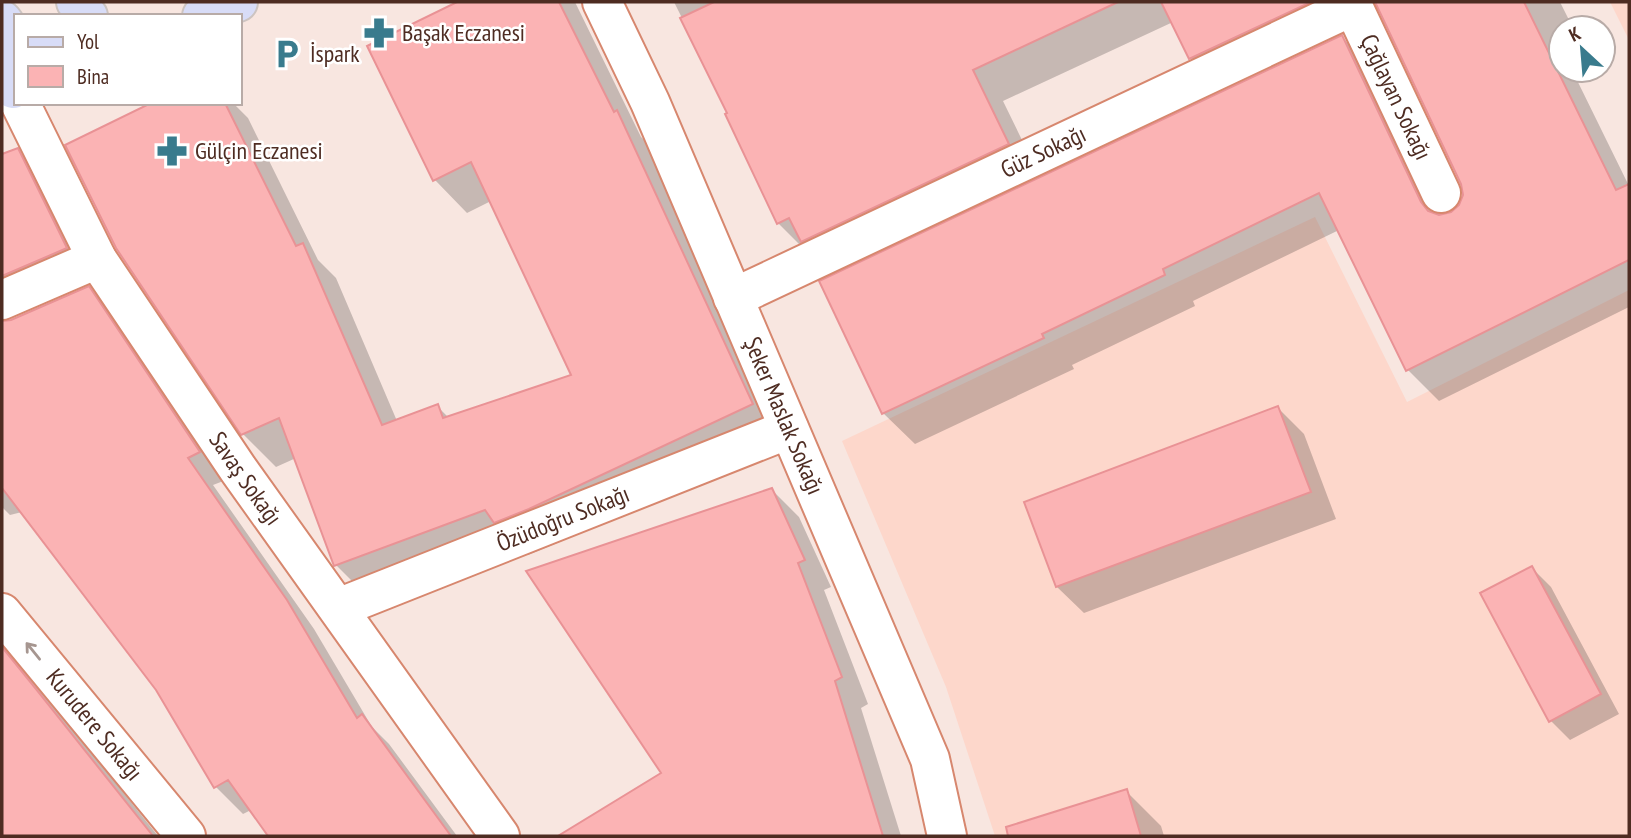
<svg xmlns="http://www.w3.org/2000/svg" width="1631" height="838" viewBox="0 0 1631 838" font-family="'PT Sans Narrow',sans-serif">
<rect width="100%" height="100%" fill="#f8e6e0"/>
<!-- built -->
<path fill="#fdd7cb" d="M1610,2h19v38z
M1315,217l92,185 222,-112v546h-634l-49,-149 -104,-246z"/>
<!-- shadow -->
<path fill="#0003" d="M461,2h114l66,135 9,8 135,292 -223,104 -34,14 -11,-12 -148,55 -33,-33 -40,-107 -20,9 -33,-33 -88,-331h78l15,15 70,142 18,18 61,143 40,-15 12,12 125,-42 -83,-175 -24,12 -32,-33 -66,-133z
M674,2h886l13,26h-12v42h11l57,116v121l-190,94 -31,-31 -69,-140 -146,71 2,5 -123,59 2,4 -159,75 -32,-31 459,-376 31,32 70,147 7,-1 10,-8 4,-11 -2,-13 -80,-172 -9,2 -9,10 -142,66 -31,-31 -18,-36 -170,79 36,74 -205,97 -21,-20 -4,2 -31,-31 -48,-109z
M17,150l28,27 48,98 -82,40 -4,8 82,-35 27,28 110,164 -13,5 101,144 58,98 17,17 68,92h-187l-19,-26 -8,4 -27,-27 -58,-98 -136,-177 -12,3 -8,-8v-351z
M1278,408l26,26 32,85 -252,94 -27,-26 -31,-84z
M772,490l27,27 32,70 -7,3 44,114 -7,4 40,128h-340l102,-62z
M1532,568l19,19 68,127 -49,26 -19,-19z
M2,641l5,6 151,189h-156z
M1126,791l35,35 3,10h-102l-7,-23z"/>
<!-- building -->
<path fill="#fbb3b4" stroke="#e99295" stroke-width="2" d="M457,2h102l55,110 3,-2 136,294 -224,105 -35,14 -9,-13 -151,56 -55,-148 -38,17 -125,-187 -51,-103 86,-42h74l71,143 7,-3 79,182 56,-21 5,14 128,-43 -100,-213 -38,19 -66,-135z
M714,2h404l-145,68 36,74 -208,98 -12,-24 -12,6 -52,-110 2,-1 -47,-95z
M1161,2h150l-122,57z
M1375,2h149l92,188 13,-6v76l-223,111 -87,-178 -156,76 2,6 -123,59 2,4 -162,76 -63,-133 523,-246 79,167 7,9 11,4 12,-3 8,-7 4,-10 -2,-11z
M18,148l49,100 -65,28v-122z
M89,286l111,166 -12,6 99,142 70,118 5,-4 89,122h-183l-40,-56 -14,8 -58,-98 -154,-202v-167l9,-1z
M1278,406l33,86 -255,95 -32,-85z
M772,488l33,72 -7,3 44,114 -7,4 48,155h-325l103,-63 -135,-202z
M1532,566l69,128 -52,28 -69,-129z
M2,647l34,42 117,147h-151z
M1127,789l14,47h-133l-2,-9z"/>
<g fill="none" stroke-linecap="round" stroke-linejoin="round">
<!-- minor casing -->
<g stroke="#d7876e" stroke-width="42">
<g id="minor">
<path id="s1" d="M602,2l48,100 280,657 17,77"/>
<path id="s2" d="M1351,2l90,191"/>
<path id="s3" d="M20,103l77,156 141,210 262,367"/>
<path id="s4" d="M733,298l620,-292"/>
<path d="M2,300l95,-41"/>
<path id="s5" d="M338,608l451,-179"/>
<path id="s6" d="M2,613l184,223"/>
</g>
</g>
<!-- major casing -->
<g stroke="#cdc4c1" stroke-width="42">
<path id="major" d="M76,2l12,14
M202,16l36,-14
M2,20l3,4 10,29 -2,36"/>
</g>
<!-- minor -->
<use href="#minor" stroke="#fff" stroke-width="38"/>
<!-- major -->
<use href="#major" stroke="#d8dcf7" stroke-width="38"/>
</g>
<!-- one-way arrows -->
<defs><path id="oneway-shaft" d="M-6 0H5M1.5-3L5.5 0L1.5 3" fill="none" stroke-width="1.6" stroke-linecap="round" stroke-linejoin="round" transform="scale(1.75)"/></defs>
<use stroke="#a69690" href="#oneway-shaft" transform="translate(33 651) rotate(-129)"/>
<!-- icons -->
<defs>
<g id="pharmacy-bare" transform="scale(2.415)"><path d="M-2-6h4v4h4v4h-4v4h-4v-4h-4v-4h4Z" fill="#397b8d" stroke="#fff" stroke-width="2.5" paint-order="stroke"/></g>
<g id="parking-bare" transform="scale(2.415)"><path d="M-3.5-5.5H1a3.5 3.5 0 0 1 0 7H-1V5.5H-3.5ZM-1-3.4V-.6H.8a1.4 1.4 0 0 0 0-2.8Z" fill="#397b8d" stroke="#fff" stroke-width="2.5" paint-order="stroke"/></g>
</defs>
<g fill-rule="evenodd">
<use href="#pharmacy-bare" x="379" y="33"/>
<use href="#parking-bare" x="287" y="54"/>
<use href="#pharmacy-bare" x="172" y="151"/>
</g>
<g text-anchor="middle" stroke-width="5" stroke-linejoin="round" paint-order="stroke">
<!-- poi labels -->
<g font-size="24" fill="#4e2c22" stroke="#fff" text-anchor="start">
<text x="402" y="41">Başak Eczanesi</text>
<text x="310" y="62">İspark</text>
<text x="195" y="159">Gülçin Eczanesi</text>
</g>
<!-- street labels -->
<g font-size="24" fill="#4e2c22" stroke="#fff">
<text dy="8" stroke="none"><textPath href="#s2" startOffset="105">Çağlayan Sokağı</textPath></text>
<text dy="8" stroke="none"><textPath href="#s4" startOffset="343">Güz Sokağı</textPath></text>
<text dy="8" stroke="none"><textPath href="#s1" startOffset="452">Şeker Maslak Sokağı</textPath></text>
<text dy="8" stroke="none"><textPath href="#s3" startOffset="439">Savaş Sokağı</textPath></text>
<text dy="8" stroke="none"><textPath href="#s5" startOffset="242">Özüdoğru Sokağı</textPath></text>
<text dy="8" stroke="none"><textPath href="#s6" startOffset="145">Kurudere Sokağı</textPath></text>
</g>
</g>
<!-- border -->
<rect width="1631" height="838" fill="none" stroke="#4e2c22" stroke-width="7"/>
<!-- legend -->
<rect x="14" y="14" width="228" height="91" fill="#ffffff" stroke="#b8aba7" stroke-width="2"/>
<rect x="28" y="37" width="35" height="10" fill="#d8dcf7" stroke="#b8aba7" stroke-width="2"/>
<text x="77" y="49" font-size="21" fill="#4e2c22">Yol</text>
<rect x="28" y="66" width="35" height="21" fill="#fbb3b4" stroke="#b8aba7" stroke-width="2"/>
<text x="77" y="84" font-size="21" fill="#4e2c22">Bina</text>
<!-- north arrow -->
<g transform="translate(1582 49) rotate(334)"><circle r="33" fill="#ffffff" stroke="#b8aba7" stroke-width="2"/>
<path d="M0-5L12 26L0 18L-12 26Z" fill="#397b8d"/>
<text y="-10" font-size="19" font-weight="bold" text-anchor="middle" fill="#4e2c22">K</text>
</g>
</svg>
